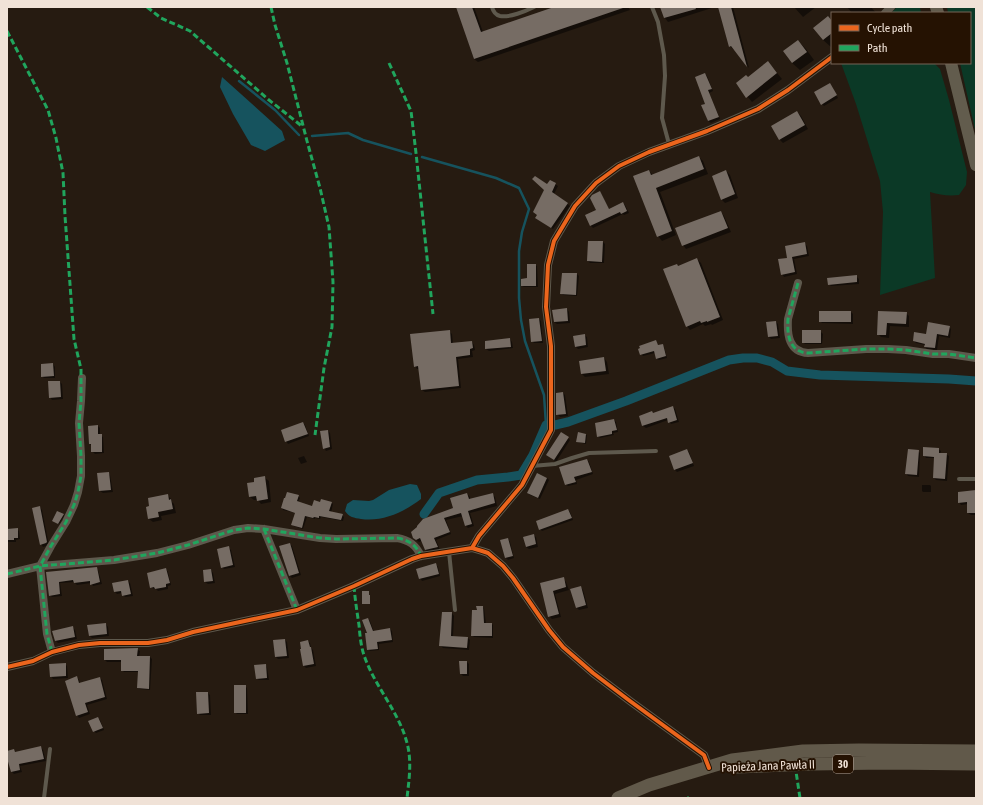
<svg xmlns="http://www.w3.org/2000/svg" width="983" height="805" viewBox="0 0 983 805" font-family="'Asap Condensed',sans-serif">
<rect width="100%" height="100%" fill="#261b11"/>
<!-- green -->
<path fill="#0b3926" d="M897,7h23l1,6h-30z
M947,7h29v127l-16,-71h10v-50h-22z
M841,63h85v1l1,-1h7l6,6 9,31 18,72 -1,13 -7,10c-11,1 -19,0 -29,-3l5,86 -55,17 3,-83 -3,-31 -24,-77z"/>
<!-- water -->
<path fill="#16535e" d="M222,77l60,54 3,9 -20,11 -14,-6 -18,-31 -13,-27z
M410,484l7,1 4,9v5c-17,13 -38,23 -60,20 -7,-1 -12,-2 -16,-8l2,-7 6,-4 16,1 4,-1 16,-10z"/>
<!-- shadow -->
<path fill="#0007" d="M457,7h17l9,25 74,-25h71l2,3 -152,52 -4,-3z
M661,7h54l-47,15 -3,-4z
M719,7h14l16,61 -14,-18h-1l-4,-4z
M794,7h22l-13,10z
M847,7h24l5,6h-24z
M832,21v26h-1l-8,-7z
M798,41l8,8 8,11 -14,10 -8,-7z
M773,68l9,11 -30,23 -15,-18 11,-6z
M705,74l2,2 6,15 -4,2 11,26 -9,4 -3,-2 -5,-16 3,-1z
M832,87l6,11 -14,8 -2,-2z
M797,112l4,4 7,13 -25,14 -3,-3z
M699,157l4,4 5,13 -48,18 16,43 -14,6 -4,-5 -9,-65 4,4z
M726,171l4,4 8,23 -13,5 -4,-4z
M550,181l8,5 -4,8 16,12 -17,23 -14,-9 6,-30z
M600,192l2,3 7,15 14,-7 2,2 4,8 -5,2 -1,-1 -30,14 -2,-2 -5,-10 11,-5z
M721,212l3,4 7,16 -45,17 -3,-4z
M603,242l2,2 -1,19h-14l-2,-2z
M805,244l2,2 2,10 -15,3 3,15 -13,3 -2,-3 6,-16z
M697,259l4,4 22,57 -11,5 -1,-1 -6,2 -2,-2 -13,6 -3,-4 -9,-60z
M535,265l2,1 1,21h-14l-2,-1 6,-7z
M577,274l2,2 -2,20 -14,-1 -2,-2z
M856,276l3,3v5l-28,2 -2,-2z
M567,309l2,3 1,11 -13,1 -3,-2z
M820,312h31l2,2v10l-31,-1 -2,-2z
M879,312l27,1 3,3v11l-19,-1 -1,12 -8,-1 -3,-3z
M539,319l2,2 2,22h-9l-2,-2z
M776,322l2,2 2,14 -9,1 -2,-2 -2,-14z
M949,327l2,2 -1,9 -11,-2 -2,14 -10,-1 -2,-2v-2l-9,-2 -2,-2 13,-6z
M449,331l3,3 1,10 19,-2 2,3 1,5 -3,1 1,6 -15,2 3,29 -36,4 -3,-2 -3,-21h-2l-2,-3z
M820,331l3,3 -1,10h-17l-2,-2z
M584,335l3,2 1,10 -10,2 -2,-2z
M510,339l2,3 1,6 -24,3 -3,-2z
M656,342l3,4 3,-1 2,2 3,11 -8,2 -2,-1 -2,-6 -12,3 -2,-2z
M604,358l3,4 2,12 -24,3 -3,-3z
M53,364l2,3v11h-11l-2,-2z
M60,382l2,2 1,15 -11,1 -2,-3z
M563,393l2,2 3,21 -8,1 -2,-2z
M673,407l2,2 4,13 -8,2 -3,-4 -22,8 -3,-2 -3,-9 13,-3z
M614,420l2,2 2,10 -5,1 1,2 -14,3 -2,-2z
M303,423l2,2 4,11 -21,8 -2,-3z
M90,426h8l2,2v7l3,2 1,16 -9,1 -3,-3v-5l-2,-2z
M328,431l2,2 2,16 -6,2 -2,-3z
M586,435h1l-1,9 -8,-2z
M568,438l2,2 -14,22 -6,-5z
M938,449l3,2 -1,3h6l3,2 -2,25 -11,-1 -2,-2 1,-20h-9l-2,-3z
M687,450l2,2 5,14 -17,6 -2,-2z
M918,451l2,2 -1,24 -11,-1 -2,-3z
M304,456l3,6 -6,2 -3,-6z
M587,460l2,2 4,12 -17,6 1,4 -9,2 -3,-2z
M108,473l2,2 3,17 -10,1 -3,-2z
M537,474l10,4 2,2 -9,19 -10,-4 -2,-2z
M265,478l4,3 2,21 -10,2 -3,-4h-4l-4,-3 6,-14z
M922,485h8l1,1v6h-8l-1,-1z
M976,491v24h-5l-3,-2v-9l-7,1 -2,-3z
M467,494l3,3v3l22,-6 3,3 2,9 -27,7 4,13 -6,2 -2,-2 -3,-10 -17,4 5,14 -15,6 4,10 -12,2 -3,-3 -3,-8 -3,1 -5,-4 40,-29z
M167,495l4,4 1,3 2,2 2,9 -15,3 1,4 -9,2 -4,-3z
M298,496l2,2 -2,4 15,5 8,-3 11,-1 1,1 -2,9 11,2 2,2 -1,4 -22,-4 -1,2 -5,-1v1l-8,-2 -4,12 -9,-3 -2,-2 4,-11 -13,-3 -1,-2z
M40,507l2,3 7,35 -6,2 -2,-3z
M568,510l2,2 3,8 -31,11 -2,-2z
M63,515l1,1 -5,8 -5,-3z
M17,529l2,2 1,8 -4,1v2h-9v-12z
M533,535l3,2 2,10 -9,2 -3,-2z
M508,539l2,3 4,16 -6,2 -2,-2z
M290,544l2,2 9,29 -9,3 -2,-2 -9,-29z
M229,548l2,2 4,17 -11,2 -2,-2z
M436,565l2,2 2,9 -18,5 -2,-3z
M96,568l2,2 4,14 -9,2 -2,-3 -14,2 -3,-3 -14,1 2,13 -10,1 -2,-2 -3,-22z
M166,569l2,3 3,13 -3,1v3l-10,2 -2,-2h-2l-3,-2z
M211,570l2,3 2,10 -7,1 -3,-2z
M563,579l3,3 3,8 -14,4 6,23 -9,2 -3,-3 -8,-32z
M128,581l2,2 3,13 -8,1 -2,-2 -1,-2 -5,1 -2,-2z
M580,587l3,3 5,18 -9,2 -2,-2 -6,-18z
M483,607l1,1 2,16h6l1,1v13l-19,-1 -2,-2 6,-24z
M452,613l2,3 -1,21 15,1 2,2 -1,10 -26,-2 -3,-3z
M368,619l2,2 4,11 16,-3 2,2 1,11 -14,2v6l-9,1 -2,-2z
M106,624l2,3 1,9 -17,2 -2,-2 -1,-10z
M73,628l2,2 2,9 -19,4 -2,-2 -3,-9z
M285,640l2,2 2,16 -11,1 -2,-2z
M308,641l2,2 1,5 2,2 3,16 -10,2 -2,-2 -3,-16z
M138,650l2,1 -1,6h11l2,2 -2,31 -10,-1 -2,-1 1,-16h-15l-2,-2v-8h-15l-2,-2z
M460,662h7l2,2v12h-6l-2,-2z
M65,664l2,2 1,12 -15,1 -2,-3z
M265,665l2,2 2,13h-10l-3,-2z
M77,677l2,3 1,4 20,-6 2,2 5,19 -20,6 3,9 -11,4 -2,-3z
M245,686l2,2 1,26h-11l-2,-2z
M208,693l2,2 1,20h-11l-2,-2z
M97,718l3,2 4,10 -8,3 -2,-2z
M41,747l2,3 3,11 -26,5 2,6 -8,2 -2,-2 -5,-17v-3l7,-2 2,3z"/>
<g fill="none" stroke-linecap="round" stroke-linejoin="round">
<!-- stream -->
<path stroke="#16535e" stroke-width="2.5" d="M239,81l36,29 24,25
M312,136l36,-3 15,7 48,14
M422,157l74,21 23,10 10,21 -7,23 -3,19v47l2,22 4,21 19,54 2,30"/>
<!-- canal -->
<path stroke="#16535e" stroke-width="9" d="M555,425l13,-3 58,-21 103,-41 14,-2h14l15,4 15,9 33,4 129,4 27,2
M424,514l15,-21 38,-13 31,-3 13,-2 12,-20 13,-30"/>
</g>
<!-- building -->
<path fill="#766c64" d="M456,7h16l9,25 73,-25h69v1l-149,51z
M660,7h35l1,2 -32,9z
M718,7h13l16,60 -16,-21 -2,1z
M828,16l4,5v12l-9,7 -10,-12z
M798,40l9,12 -15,11 -9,-12z
M768,61l9,12 -31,25 -10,-15 10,-8 2,2z
M705,73l7,16 -4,1 11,27 -11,4 -7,-16 4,-1 -10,-27z
M830,83l7,12 -16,10 -7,-13z
M797,111l8,14 -26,15 -8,-14z
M699,156l5,13 -48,19 16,43 -15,6 -24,-61 16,-6 2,5z
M726,170l9,24 -14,6 -9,-24z
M535,176l12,8 3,-4 6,3 -4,9 16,11 -17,25 -16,-10 2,-3 -4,-3 11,-22 -12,-11z
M600,191l9,18 14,-7 4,9 -6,3 -1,-2 -30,14 -5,-11 11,-5 -6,-12 2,-3z
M721,211l7,17 -46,18 -7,-18z
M588,241h15l-1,21 -15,-1z
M805,242l2,12 -15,3 3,15 -14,3 -3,-16 9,-1 -2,-12z
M697,258l23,59 -13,5v-1l-6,2 -1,-2 -14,6 -23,-58 14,-5 1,2z
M527,264h9v22h-15v-7l6,-1z
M562,273h15l-1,22 -16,-1z
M857,275v7l-29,3 -1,-7z
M567,308l1,13 -14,1 -2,-12z
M819,311h32v11h-32z
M878,311l29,1 -1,12 -19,-1 -1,12h-9z
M539,318l3,23 -11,1 -2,-23z
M776,321l2,15 -10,1 -2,-15z
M928,322l22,4 -2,10 -11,-2 -2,14 -11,-1 1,-3 -12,-3 1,-9 12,2z
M450,330l1,13 21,-2 1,7 -3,1v6l-14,2 3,29 -38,4 -3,-24 -4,1 -4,-33z
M802,330h19v13h-19z
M585,334l1,11 -11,2 -2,-11z
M510,338l1,9 -26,2v-8z
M656,340l2,5 5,-1 3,12 -10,3 -2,-8 -14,4 -2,-6 2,-1 -1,-2z
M604,357l2,14 -25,3 -2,-13z
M53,363l1,13 -13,1v-13z
M48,381h12l1,16 -12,1z
M563,392l3,22 -10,1v-22z
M673,406l4,14 -9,3 -1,-5 -25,8 -3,-10 13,-5 1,2z
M614,419l3,11 -5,1v3l-15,3 -2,-14z
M303,422l5,12 -23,8 -4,-12z
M98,425v9h4v18h-11v-8h-2l-1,-18z
M328,430l2,17 -7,2 -3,-18z
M561,432l8,5 -15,23 -8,-5z
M578,432l8,2 -1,9 -9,-1z
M923,447l16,1v5h8l-2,26 -12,-1 1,-21 -11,-1z
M687,449l6,14 -19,7 -5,-14z
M908,449l11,1 -2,25 -12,-1z
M587,459l5,13 -18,5 2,5 -11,3 -6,-18z
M109,472l2,18 -12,1 -2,-18z
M537,473l10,5 -9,20 -11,-5z
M265,476l3,23 -11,2 -1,-5 -7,1 -2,-14 7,-1v-4z
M976,490v23h-9v-11l-9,1v-11z
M287,492l12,3 -2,6 15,5 2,-6 6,2 1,-3 11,3 -3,9 14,3 -2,6 -22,-4v2l-5,-1 -1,1 -8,-2 -3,12 -11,-3 4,-12 -14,-5 3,-10h1z
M467,493l2,6 24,-6 2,10 -27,8 4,13 -7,2 -4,-13 -17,5 6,14 -16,6 4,9 -13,3 -5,-12 -4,2 -3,-2 -2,-6 6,-5v-1l6,-7 30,-11 -3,-10z
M168,494l1,6 2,-1 2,10 -15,3 1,5 -11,2 -2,-12 3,-1 -1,-8z
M40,506l7,36 -1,1 -6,2 -8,-37z
M568,509l4,9 -33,12 -3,-9z
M57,511l7,3 -6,10 -6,-3z
M18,528v10h-4v2h-7v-11z
M534,534l2,10 -10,3 -3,-10z
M508,538l5,18 -8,2 -5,-18z
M290,543l9,30 -10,3 -10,-30z
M229,546l4,19 -12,3 -4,-19z
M436,563l3,11 -20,5 -3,-10z
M97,567l3,15 -10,3v-4l-16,2 -1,-3 -14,2 1,12 -11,2 -3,-24z
M166,568l4,15 -4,1v3l-11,2 -1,-2 -4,1 -3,-15z
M211,569l2,12 -9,1 -1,-12z
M564,577l2,10 -13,4 6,23 -11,3 -8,-34z
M128,580l3,14 -9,2 -1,-5 -7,1 -2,-9z
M581,586l5,19 -10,3 -6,-19z
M362,591h7v4h1v9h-8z
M476,606h7l1,17h8v13h-21l1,-26h5z
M442,612h10l-1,24 17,1 -1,11 -28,-2z
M368,618l5,13 17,-3 2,12 -15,2 1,7 -11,1 -2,-17h2l-5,-13z
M106,623l1,11 -18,2 -2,-11z
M73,626l2,11 -20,4 -3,-10z
M285,639l2,17 -12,1 -2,-17z
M308,640l2,7h1l3,17 -11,2 -3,-17h1l-1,-7z
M138,648l-1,8h13l-1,33 -12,-1 1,-17h-17v-11h-17v-11z
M459,661h8v13h-7z
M66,663v13l-16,1 -1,-13z
M266,664l1,14 -11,1 -2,-14z
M77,676l2,7 21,-6 5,20 -20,6 3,9 -12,4 -11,-35z
M234,685h12v28h-12z
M196,692h12l1,21 -12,1z
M98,717l5,11 -10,4 -5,-11z
M41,746l3,13 -25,5 1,6 -9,2 -4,-14v-7l7,-2 1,3z"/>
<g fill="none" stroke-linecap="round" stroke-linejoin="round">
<!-- lane -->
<path stroke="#5e594d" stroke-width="4" d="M492,7c1,4 4,8 8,9 9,2 26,-5 34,-9
M652,7l6,15 6,33 1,21 -3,42 7,26
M532,466l23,-2 17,-6 17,-5 67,-2
M959,479h17
M449,552l6,58
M44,798l6,-49"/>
<!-- street -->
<path stroke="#5e594d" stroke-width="8" d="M885,13l6,-6
M798,283l-10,36c-1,16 1,33 20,34l58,-4h22l18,1 27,4h16l27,4
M264,529l33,81
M472,548l7,-12 43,-51 29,-55v-84l-5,-39 2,-42 6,-24 21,-35 21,-23 23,-17 30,-14 58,-21 51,-22 30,-19 44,-33
M7,574l33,-8 74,-6 43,-7 31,-8 46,-15 14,-2 16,1 56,9 16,1 61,-1c12,2 19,7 24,18
M52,652l-5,-18 -2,-19 -5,-49 11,-20 15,-24 8,-17 4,-13 3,-16v-20l-2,-33 2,-22 1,-23
M7,667l26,-6 19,-9 27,-7 21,-2h48l19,-3 26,-8 61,-13 43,-9 57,-24 58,-27 9,-3 51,-8 10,3 6,2 15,13 10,12 36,52 14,17 30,26 37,28 74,54 5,13"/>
<!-- secondary -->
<path stroke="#625c4d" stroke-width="12" d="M936,7l2,6
M951,63l25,102"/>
<!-- primary -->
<path stroke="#61594a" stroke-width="13" d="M737,767l74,-3 77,-1 88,1
M618,798l31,-13 83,-25 71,-9 56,-1 117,1"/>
<!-- quiet -->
<path stroke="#20a55d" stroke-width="3" stroke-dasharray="6 3" stroke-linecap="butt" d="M147,7l14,11 29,13 79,69 34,27
M271,7l4,18 12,38 20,78 13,47 9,39 4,55 -1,45 -8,41 -9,67
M7,31l41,79 8,28 7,35 2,43 9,123 7,30v32l-2,22 2,33v20l-3,16 -4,13 -8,17 -15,24 -11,20 5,49 2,19 5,18
M389,63l22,48 5,42 17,161
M798,283l-10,36c-1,16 1,33 20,34l58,-4h22l18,1 27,4h16l27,4
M264,529l33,81
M7,574l33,-8 74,-6 43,-7 31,-8 46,-15 14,-2 16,1 56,9 16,1 61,-1c12,2 19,7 24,18
M354,586c1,13 3,26 5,39 1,11 2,23 6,33 11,30 34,54 42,85 5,18 2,37 0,55
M795,765l5,33
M687,798h2"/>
<!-- cycleway casing -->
<g stroke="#251202" stroke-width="6">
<path id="cycleway" d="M472,548l7,-12 43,-51 29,-55v-84l-5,-39 2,-42 6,-24 21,-35 21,-23 23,-17 30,-14 58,-21 51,-22 30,-19 44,-33
M7,667l26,-6 19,-9 27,-7 21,-2h48l19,-3 26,-8 61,-13 43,-9 57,-24 58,-27 9,-3 51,-8 10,3 6,2 15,13 10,12 36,52 14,17 30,26 37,28 74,54 5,13"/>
</g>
<!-- cycleway -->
<use href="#cycleway" stroke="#eb651d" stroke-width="4"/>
</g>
<g text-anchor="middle" stroke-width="4" stroke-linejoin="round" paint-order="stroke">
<!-- shield labels -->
<rect fill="#251202" stroke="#b3a497" stroke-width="1" x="833" y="755" width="20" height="18" rx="3"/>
<g font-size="11" font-weight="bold" fill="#f0e2d7">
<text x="843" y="768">30</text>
</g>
<!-- street labels -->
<g font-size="12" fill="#f0e2d7" stroke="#251202">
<text transform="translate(768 766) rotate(-2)" y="4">Papieża Jana Pawła II</text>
</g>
</g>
<!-- border -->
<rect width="983" height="805" fill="none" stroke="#f0e2d7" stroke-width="16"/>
<!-- legend -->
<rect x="831" y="12" width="140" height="52" fill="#251202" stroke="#766557"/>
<rect x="839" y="25" width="20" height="6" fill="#eb651d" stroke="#766557"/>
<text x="867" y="32" font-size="12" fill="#f0e2d7">Cycle path</text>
<rect x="839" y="45" width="20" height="6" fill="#20a55d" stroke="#766557"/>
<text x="867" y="52" font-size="12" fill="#f0e2d7">Path</text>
</svg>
